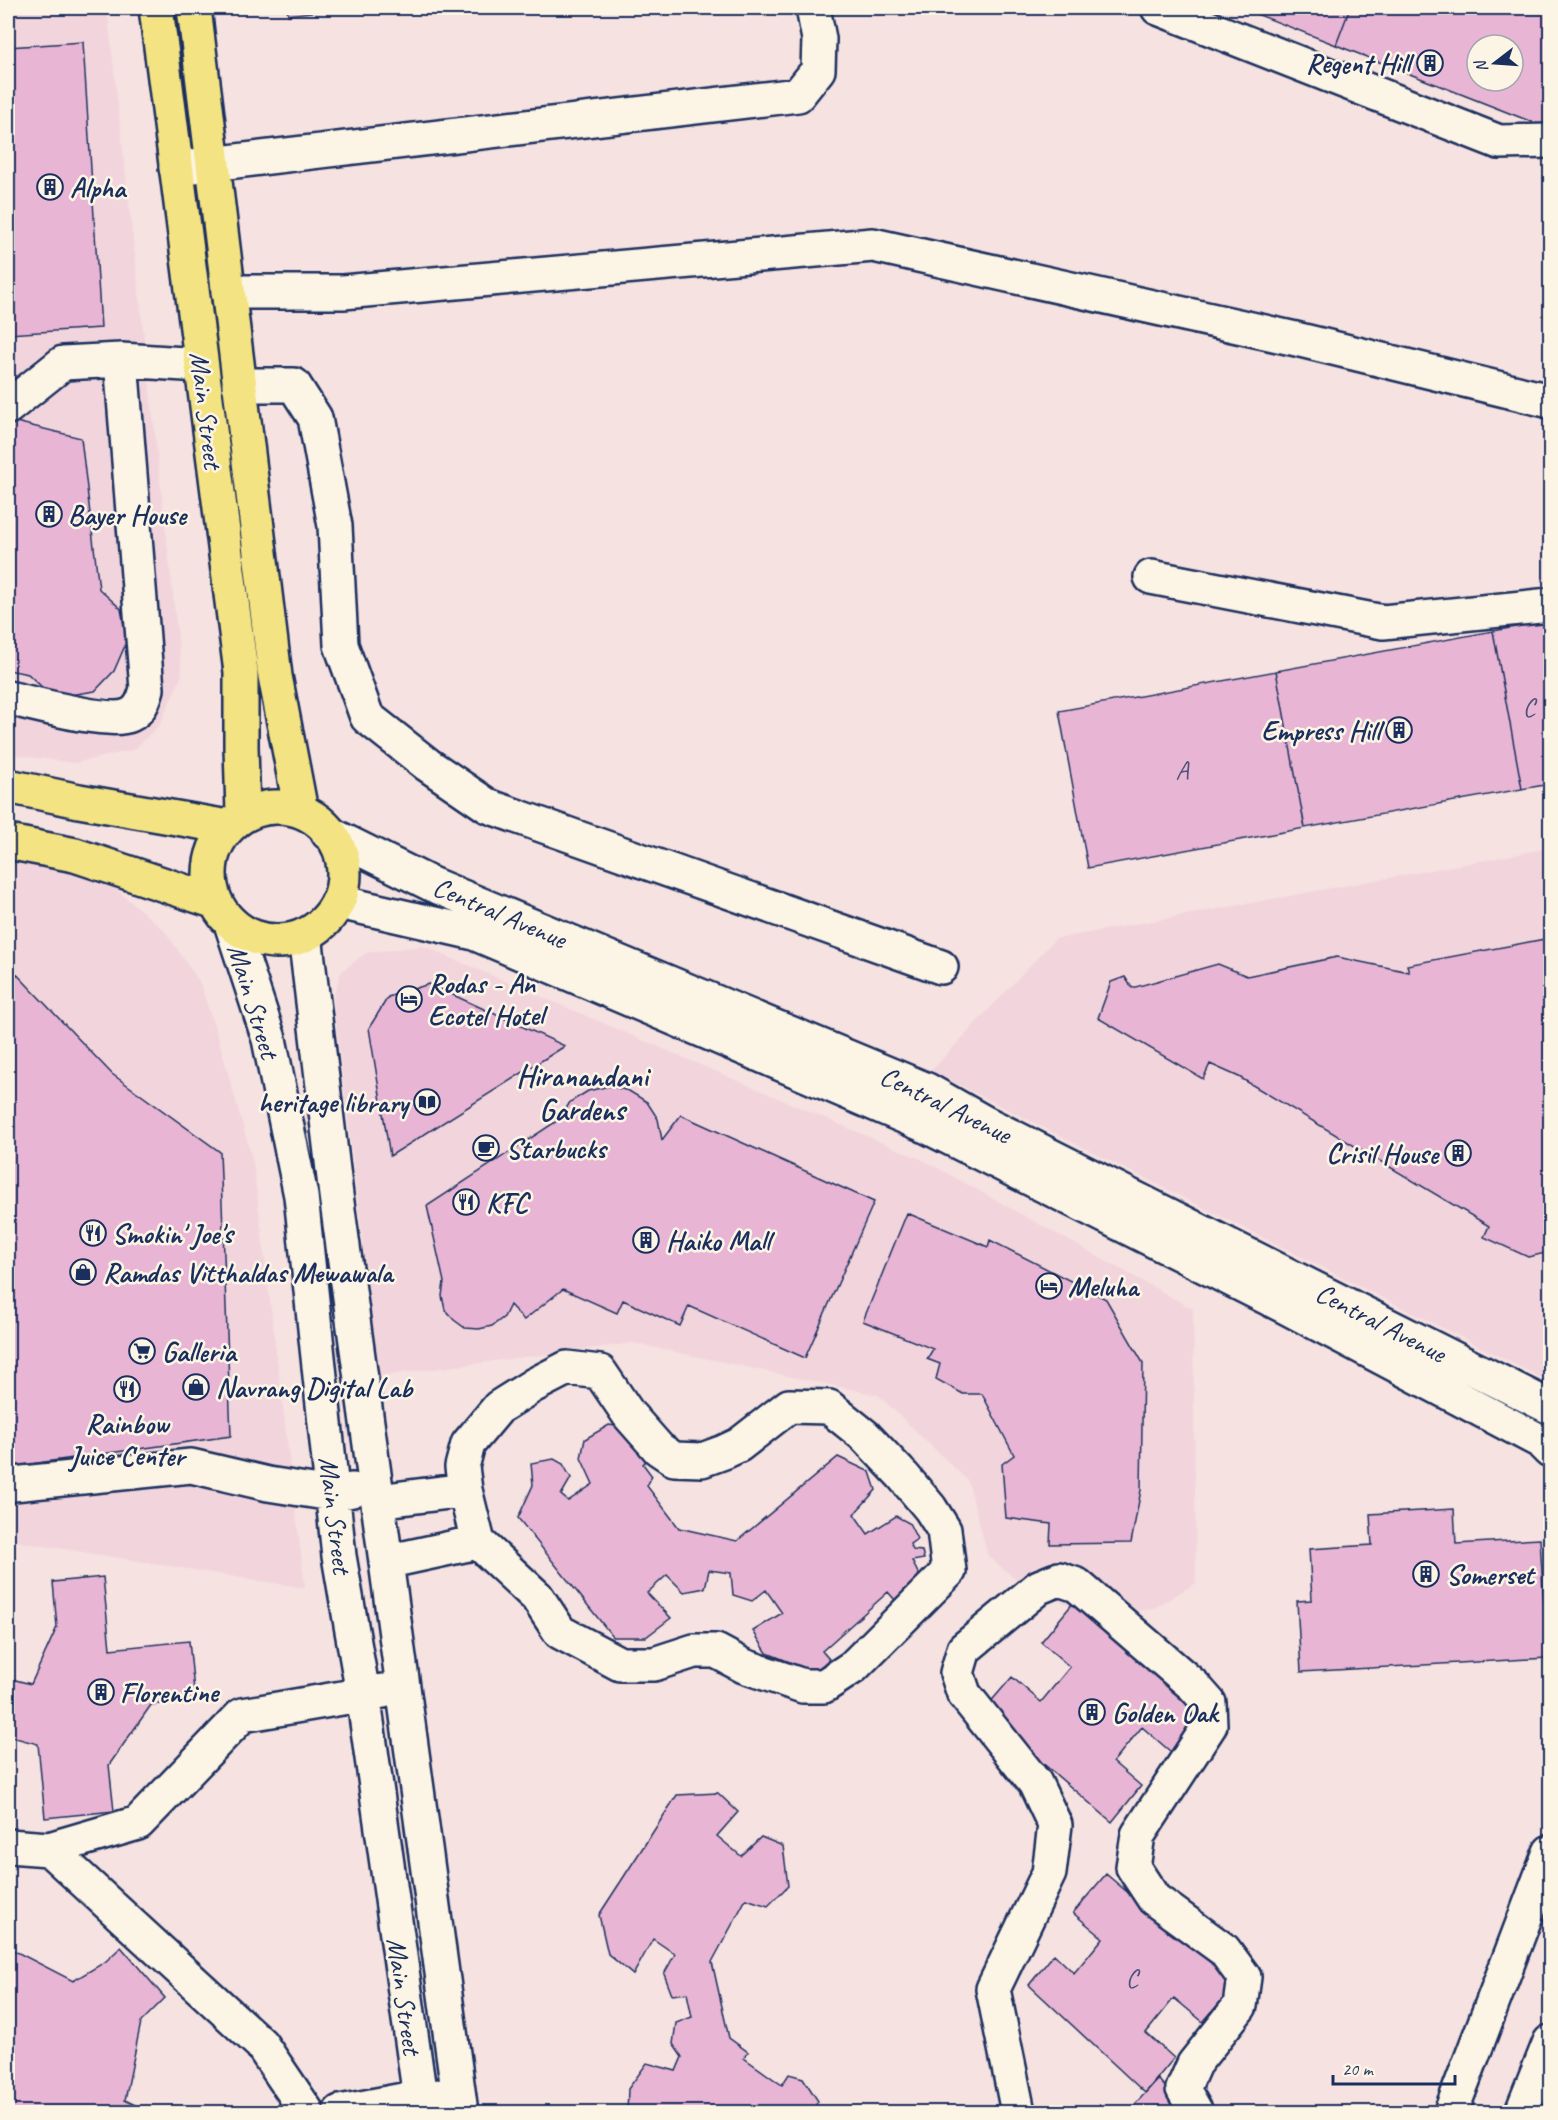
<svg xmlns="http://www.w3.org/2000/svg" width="1558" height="2120" viewBox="0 0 1558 2120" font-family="Caveat,sans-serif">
<rect width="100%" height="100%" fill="#f6e2e0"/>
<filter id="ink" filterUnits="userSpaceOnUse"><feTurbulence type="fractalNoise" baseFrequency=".0167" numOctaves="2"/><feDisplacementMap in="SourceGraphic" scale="12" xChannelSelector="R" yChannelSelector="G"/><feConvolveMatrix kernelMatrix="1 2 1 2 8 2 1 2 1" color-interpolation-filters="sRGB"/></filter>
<g filter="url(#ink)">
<!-- built -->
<path fill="#f2d5dc" d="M8,8h99l75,667 -22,49 -26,26 -59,13 -67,-9z
M1550,848v534l-619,-311 124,-132z
M8,857l18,1 85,27 53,45 36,53 19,58 34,121 52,426 -297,-48z
M423,946l502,215 268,148 3,274 -42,25 -37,6 -48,-9 -48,-21 -33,-28 -20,-75 -90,-86 -245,-52 -254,33 -46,-378 8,-26 25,-19z"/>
<!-- building -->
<path fill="#e8b6d4" stroke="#1b2f5e" stroke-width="1.5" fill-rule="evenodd" d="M287,8h56l-55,7z
M1241,8h109l-14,37z
M1350,8h200v121l-214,-84zM1477,45h36v36h-36z
M83,42l18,286 -93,6v-287z
M8,420l73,18 18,151 22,20 6,32 -13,30 -19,20 -25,4 -27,-7 -15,-14 -20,-4z
M1550,621v163l-28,5 -29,-158z
M1493,631l29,158 -217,39 -29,-157z
M1276,671l29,157 -217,40 -29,-157z
M1550,938v314l-22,5 -44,-20 5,-11 -250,-149 -29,-13 -7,15 -105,-61 13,-36 14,-5 7,11 86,-24 29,12 90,-19 72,15 -2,-7z
M8,965l104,109 108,78 11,284 -215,30 -8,-8z
M429,984l136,62 -175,110 -21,-128 19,-31z
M609,1086l20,5 18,11 11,17 4,21 19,-25 193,87 -69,156 -116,-52 -9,20 -57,-26 -6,13 -54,-24 -39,31 -14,-15 -6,12 -12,9 -13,3 -14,-1 -11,-8 -9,-10 -3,-14 2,-14 -17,-76 133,-87 10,-17 18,-11z
M907,1213l81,34 2,-7 116,59 37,64 -2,127 -10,53 -81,1 1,-20 -45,-6 -4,-54 12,-9 -32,-61h-19l-27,-15 4,-15 -13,-5 6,-10 -70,-28z
M609,1425l19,3 25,25 -10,11 9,12 -5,10 32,42 58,13 101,-84 32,15 6,18 -22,24 14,20 28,-18 13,7 8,16 -7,5 3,6 9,1 2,8 -12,2 8,16 -25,23 -7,-8 -66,59 7,8 -14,13 -48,-19 -14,-22 29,-18 -16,-23 -14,11 -19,-6 -2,-22 -22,-3 -4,18 -21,4 -17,-17 -20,18 24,25 -25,19h-33l-95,-119 15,-33 -2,-22 23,-4 9,5 8,14 -10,17 7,6 25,-17 -12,-26 4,-19z
M1454,1509l2,35 84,-5 7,119 -246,14 -4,-71 15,-1 -3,-51 63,-4 -2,-31z
M103,1577l7,72 79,-8 6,59 -44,5 -42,60 5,46 -69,7 -7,-74 -30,-8v-58l23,6 26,-57 -4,-45z
M1073,1603l130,109 -32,40 -29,-25 -29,35 28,24 -29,36 -130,-110 30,-35 29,25 29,-35 -29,-25z
M718,1793l20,19 -21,24 24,20 20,-19 22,9 5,40 -20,20 -22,-7 -34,63 17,76 19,14 -4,6 38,27 7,-11 14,4 15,23 -5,9 4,2h-190l1,-23 19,-26 29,8 6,-14 -9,-13 3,-21 16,-6 -5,-24 -15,2 -8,-21 11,-20 -22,-15 -20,36 -25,-21 -9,-39 78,-120z
M1106,1874l130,110 -33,38 -29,-24 -28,35 28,25 -29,35 -116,-108 25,-31 20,19 29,-35 -30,-25z
M121,1947l44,51 -24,24 -16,78 24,12h-141v-162l1,-2 64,33 32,-19z
M1158,2079l30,33h-60z"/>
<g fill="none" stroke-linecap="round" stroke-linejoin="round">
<!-- minor casing -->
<g stroke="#1b2f5e" stroke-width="38">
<path id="minor" d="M1158,8l341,134 51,-1
M176,168l622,-73 20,-25 1,-31 -6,-31
M228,292h115l530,-47 423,94 254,62
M239,385h55l21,33 20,108 6,119 26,72 61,48 60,41 453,161
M8,407l55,-44 58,-3 80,5
M1151,577l232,45 167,-17
M8,698c24,5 102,27 122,17 11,-5 14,-16 17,-26l-26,-329
M328,833l103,51 496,206 58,33 565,284
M339,902l135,31 448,191 364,183 254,134 10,10
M231,923l38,116 32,157 38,360 24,138 59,418
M305,935l31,260 125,917
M567,1368l33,4 29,43 30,34 15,10 28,1 22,-8 15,-7 50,-39 40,1 36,29 38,40 27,32 14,22 5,41 -96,96 -29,19h-21l-59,-20 -28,-15h-22l-40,13h-34l-60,-32 -23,-35 -59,-55 -13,-52 -3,-23 6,-23 31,-37 35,-22z
M8,1482l5,2 178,-18 77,18 64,10 20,-4
M378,1501l87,-11
M386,1562l92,-20
M8,1846l41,3 89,-26 104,-108 141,-24
M49,1849l212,195 46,68
M340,2112l79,-15 22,-1
M1018,2112l-25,-123 56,-116 6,-48 -20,-42 -71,-89 -7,-21 7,-24 75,-62 20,-8 18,6 117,101 15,17 1,22 -72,110 -5,32 21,32 70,51 20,27 -4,29 -46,58 -11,25 13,23
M1451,2112l99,-260
M1522,2112l28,-70"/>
</g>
<!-- major casing -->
<g stroke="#1b2f5e" stroke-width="38">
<path id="major" d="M156,8l85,664v75l2,66
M194,8l81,668 26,135
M8,786l71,15 149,26
M210 874a67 67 0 1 1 134 0a67 67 0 1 1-134 0Z
M8,842l67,13 141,47"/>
</g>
<!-- minor -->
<use href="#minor" stroke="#fcf5e5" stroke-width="33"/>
<!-- major -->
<use href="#major" stroke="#f4e382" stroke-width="33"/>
</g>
</g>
<!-- icons -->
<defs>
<g id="building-ring" transform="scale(1.35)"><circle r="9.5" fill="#fcf5e5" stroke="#1b2f5e" stroke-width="1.5"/><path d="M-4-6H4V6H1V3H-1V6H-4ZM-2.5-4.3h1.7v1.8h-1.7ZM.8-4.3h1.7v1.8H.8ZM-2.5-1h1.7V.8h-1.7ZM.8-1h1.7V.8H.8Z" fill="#1b2f5e"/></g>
<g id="hotel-ring" transform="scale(1.35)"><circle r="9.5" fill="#fcf5e5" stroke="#1b2f5e" stroke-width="1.5"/><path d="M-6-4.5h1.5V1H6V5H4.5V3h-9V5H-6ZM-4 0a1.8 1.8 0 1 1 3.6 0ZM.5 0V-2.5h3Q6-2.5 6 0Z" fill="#1b2f5e"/></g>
<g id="library-ring" transform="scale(1.35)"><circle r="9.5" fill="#fcf5e5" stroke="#1b2f5e" stroke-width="1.5"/><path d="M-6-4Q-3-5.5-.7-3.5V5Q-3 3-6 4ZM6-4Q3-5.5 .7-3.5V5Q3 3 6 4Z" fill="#1b2f5e"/></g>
<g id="cafe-ring" transform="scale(1.35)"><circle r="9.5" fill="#fcf5e5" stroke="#1b2f5e" stroke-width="1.5"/><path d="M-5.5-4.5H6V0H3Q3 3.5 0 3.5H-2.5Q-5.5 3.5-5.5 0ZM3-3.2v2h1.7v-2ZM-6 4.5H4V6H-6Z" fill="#1b2f5e"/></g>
<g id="restaurant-ring" transform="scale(1.35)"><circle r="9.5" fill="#fcf5e5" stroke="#1b2f5e" stroke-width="1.5"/><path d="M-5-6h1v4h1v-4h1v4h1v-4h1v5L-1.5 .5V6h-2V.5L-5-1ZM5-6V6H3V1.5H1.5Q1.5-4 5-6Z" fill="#1b2f5e"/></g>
<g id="shop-ring" transform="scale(1.35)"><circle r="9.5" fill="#fcf5e5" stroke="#1b2f5e" stroke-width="1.5"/><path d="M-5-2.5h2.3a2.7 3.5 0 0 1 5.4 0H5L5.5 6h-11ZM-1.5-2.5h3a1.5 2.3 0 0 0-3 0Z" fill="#1b2f5e"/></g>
<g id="supermarket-ring" transform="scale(1.35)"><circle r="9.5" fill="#fcf5e5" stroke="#1b2f5e" stroke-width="1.5"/><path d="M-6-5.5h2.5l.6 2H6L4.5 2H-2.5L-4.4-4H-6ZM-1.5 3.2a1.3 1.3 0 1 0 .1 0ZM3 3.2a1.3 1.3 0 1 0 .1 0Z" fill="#1b2f5e"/></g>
</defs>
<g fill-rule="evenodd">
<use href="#building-ring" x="1430" y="63"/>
<use href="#building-ring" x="50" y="187"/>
<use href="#building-ring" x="49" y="514"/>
<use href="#building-ring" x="1399" y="730"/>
<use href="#hotel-ring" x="409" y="999"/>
<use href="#library-ring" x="427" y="1102"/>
<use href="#cafe-ring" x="486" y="1148"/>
<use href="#building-ring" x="1458" y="1153"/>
<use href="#restaurant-ring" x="466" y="1202"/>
<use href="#restaurant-ring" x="93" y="1233"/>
<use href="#building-ring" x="646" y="1240"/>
<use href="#shop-ring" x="83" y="1272"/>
<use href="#hotel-ring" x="1049" y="1286"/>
<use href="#supermarket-ring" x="142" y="1351"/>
<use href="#shop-ring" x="196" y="1387"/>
<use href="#restaurant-ring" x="127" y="1389"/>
<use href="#building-ring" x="1426" y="1574"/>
<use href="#building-ring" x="101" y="1692"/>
<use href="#building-ring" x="1092" y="1712"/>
</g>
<g text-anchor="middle" stroke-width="5" stroke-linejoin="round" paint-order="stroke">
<!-- number labels -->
<g font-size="26" fill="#4e517c">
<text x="1529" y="716">C</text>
<text x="1182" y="779">A</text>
<text x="1132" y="1987">C</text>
</g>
<!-- poi labels -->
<g font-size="28" font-weight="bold" fill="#1b2f5e" stroke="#fcf5e5" text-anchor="start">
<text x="1410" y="73" text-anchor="end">Regent Hill</text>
<text x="70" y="197">Alpha</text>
<text x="68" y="524">Bayer House</text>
<text x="1380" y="740" text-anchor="end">Empress Hill</text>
<text x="428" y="993">Rodas - An<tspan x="428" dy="32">Ecotel Hotel</tspan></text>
<text x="408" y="1112" text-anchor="end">heritage library</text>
<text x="506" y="1158">Starbucks</text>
<text x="1438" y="1163" text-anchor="end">Crisil House</text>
<text x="486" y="1212">KFC</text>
<text x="112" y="1243">Smokin' Joe's</text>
<text x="666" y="1250">Haiko Mall</text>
<text x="103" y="1282">Ramdas Vitthaldas Mewawala</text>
<text x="1068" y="1296">Meluha</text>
<text x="162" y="1361">Galleria</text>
<text x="216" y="1397">Navrang Digital Lab</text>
<text x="127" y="1433" text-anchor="middle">Rainbow<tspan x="127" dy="32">Juice Center</tspan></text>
<text x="1446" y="1584">Somerset</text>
<text x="120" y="1702">Florentine</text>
<text x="1112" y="1722">Golden Oak</text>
</g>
<!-- street labels -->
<g font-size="28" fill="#1b2f5e" stroke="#fcf5e5">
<text transform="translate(207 410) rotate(83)" y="10">Main Street</text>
<text transform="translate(500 912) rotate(23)" y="10">Central Avenue</text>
<text transform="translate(254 1001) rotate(73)" y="10">Main Street</text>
<text transform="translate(946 1104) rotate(26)" y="10">Central Avenue</text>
<text transform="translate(1381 1322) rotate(27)" y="10">Central Avenue</text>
<text transform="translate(336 1515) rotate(83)" y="10">Main Street</text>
<text transform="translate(405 1996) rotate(82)" y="10">Main Street</text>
</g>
<!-- neighbourhood labels -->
<g font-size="30" font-weight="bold" fill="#1b2f5e" stroke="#fcf5e5">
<text x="582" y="1086">Hiranandani<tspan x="582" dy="34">Gardens</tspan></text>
</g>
</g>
<!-- margin -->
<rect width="1558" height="2120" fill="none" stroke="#fcf5e5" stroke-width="30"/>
<rect x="15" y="15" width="1528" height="2090" fill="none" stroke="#1b2f5e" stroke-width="2" filter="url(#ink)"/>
<!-- north arrow -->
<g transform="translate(1495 63) rotate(253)"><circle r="28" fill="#fcf5e5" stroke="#a2a6af" stroke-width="1.5"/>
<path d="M0-4.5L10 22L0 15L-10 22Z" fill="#1b2f5e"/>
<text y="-9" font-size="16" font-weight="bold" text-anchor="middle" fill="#1b2f5e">N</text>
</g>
<!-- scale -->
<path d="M1333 2075v9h122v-9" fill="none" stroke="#1b2f5e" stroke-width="3"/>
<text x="1342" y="2075" font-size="18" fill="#1b2f5e" stroke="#fcf5e5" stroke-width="4.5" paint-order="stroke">20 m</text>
</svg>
